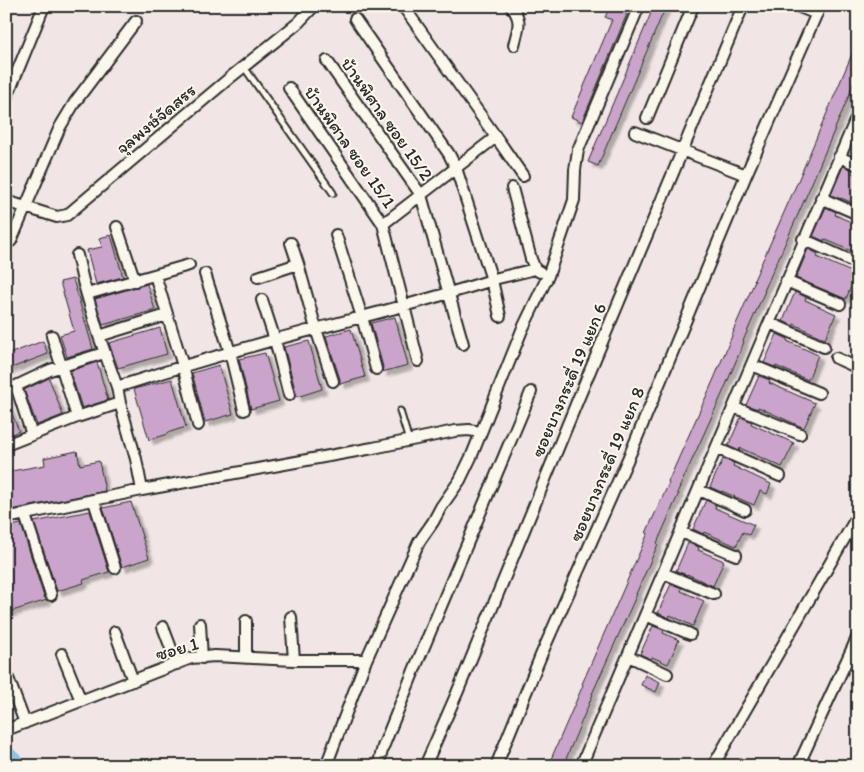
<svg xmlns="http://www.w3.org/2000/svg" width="864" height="772" viewBox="0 0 864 772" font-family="Itim,'Playpen Sans Thai',sans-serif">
<defs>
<filter id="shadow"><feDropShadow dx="4.5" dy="4.5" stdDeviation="1" flood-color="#0004"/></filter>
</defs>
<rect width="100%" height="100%" fill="#f1e6e5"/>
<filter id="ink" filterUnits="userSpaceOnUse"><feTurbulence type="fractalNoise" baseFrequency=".02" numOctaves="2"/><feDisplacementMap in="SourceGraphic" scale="10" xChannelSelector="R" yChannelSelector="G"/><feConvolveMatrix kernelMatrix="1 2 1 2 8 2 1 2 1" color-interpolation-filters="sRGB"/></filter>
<g filter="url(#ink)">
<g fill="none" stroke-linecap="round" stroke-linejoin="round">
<!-- river -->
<path stroke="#89c5e9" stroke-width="16" d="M6,753l14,13"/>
</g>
<!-- building -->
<path fill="#caa4cb" stroke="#2b2b2b" filter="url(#shadow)" d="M654,6h12l-68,160 -10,-4z
M610,7l17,7 -45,108 -11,-5 41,-97 -7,-3z
M858,40v34l-8,17h1l-43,101 -44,99h1l-22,50 1,1 -21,50 -46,101h2l-22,50 1,1 -22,50h1l-45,100h1l-30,72h-15l35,-81 -1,-1 66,-151h-2l23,-50 -1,-1 45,-101 21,-50h-1l22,-50 -1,-1 44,-99z
M843,166l10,4 -1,3 6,3v29l-17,-7v1l-10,-4z
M826,207l10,5 -1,3 23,10v29l-34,-15v2l-11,-5z
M111,235l12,42 -27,7 -9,-34 15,-3 -3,-9z
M808,249l10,5 -1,3 39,17 -10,25 -50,-21z
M73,279l20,70 -26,8 -7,-22 14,-4 -14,-49z
M147,284l8,26 -52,15 -8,-26z
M795,292l11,5 -1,3 31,14 -11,25 -31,-15 -1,2 -10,-5z
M395,317l13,48 -26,7 1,-5 -12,-44z
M160,328l7,26 -49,14 -9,-25z
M351,329l14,48 -25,7v-5l-14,-43z
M777,334l11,5 -1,2 31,14 -10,25 -32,-14 -1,1 -11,-4z
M43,341l5,13 -42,16v-15z
M309,341l13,48 -25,8 -13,-50z
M265,353l14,48 -28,8 -12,-50z
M97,362l11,38 -26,8 -12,-37z
M219,365l14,49 -28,8 -13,-49z
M759,376l11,4 -1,3 46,20 -11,25 -46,-21v2l-12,-4z
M49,378l14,37 -26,10 -13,-35z
M172,379l14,48 -19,6 1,1 -19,6 -15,-51z
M6,400l13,31 -11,5 -2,-5z
M741,417l11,5 -1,2 43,19 -12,24 -42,-19 -1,3 -11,-5z
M77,451l3,14 19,-4 6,30 -99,20v-39l39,-7 -1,-7z
M723,459l11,4 -1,3 38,18 -4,10 -7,-3 -6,14 -32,-14 -1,1 -11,-5z
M706,500l10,5 -1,3 39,17 -5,10 -6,-3 -7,14 -32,-14 -1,2 -10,-5z
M131,502l18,56 -27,9 -19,-59z
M90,511l19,61 -26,8 1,3 -27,8 -23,-69z
M21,524l23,73 3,3 -41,13v-86z
M688,543l11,4 -1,3 26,11 -11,25 -26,-12v1l-11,-4z
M671,584l11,4 -1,3 23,10 -11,25 -23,-11 -1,3 -11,-5z
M653,626l11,4 -1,3 16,7 -11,24 -16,-7 -1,2 -11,-5z
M645,675l15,7 -4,10 -15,-7z"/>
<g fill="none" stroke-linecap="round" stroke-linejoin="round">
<!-- lane casing -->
<g stroke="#2b2b2b" stroke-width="9">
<path id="lane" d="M244,67l89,126
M400,411l9,30"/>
</g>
<!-- street casing -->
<g stroke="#2b2b2b" stroke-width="14">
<path id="street" d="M403,6l93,131 27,39
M511,6c12,15 7,22 3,39
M797,6l20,8
M355,19l94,135 7,14 36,112 8,36
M327,61l94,134 42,149
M289,88l94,136 35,137
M6,99l38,-93
M647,118l46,-112
M635,132l111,43
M839,157l19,8
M512,188l19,71 4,10
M821,198l37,16
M6,201l51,16 10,-2 165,-139 66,-53 16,-17
M383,224l113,-87
M117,227l18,54
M336,235l26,82 14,52
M803,239l55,25
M11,241l49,-114 15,-25 61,-81
M291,243l7,21 18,65 17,52
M77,255l6,26 16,55 18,51 3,16 16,56 6,31
M205,274l25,78 14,58
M155,275l28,91 15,59
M258,277l40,-13
M498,278l37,-9 5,3
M786,281l54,23
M87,294l102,-29
M262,300l13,40 14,55
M770,323l54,24
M52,336l25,81
M99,336l68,-21
M836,358l22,10
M752,365l67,28
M16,386l16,49
M117,387c53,-17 106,-33 160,-48 72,-19 144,-36 215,-59
M6,389l10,-3 34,-16 54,-17
M734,407l66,27
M6,445l71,-28 43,-14
M716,448l64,28
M699,490l46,20
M94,501l21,67
M25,515l26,80
M6,518l136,-28 231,-42 82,-17 14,-1 11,2
M681,532l55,23
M663,573l51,21
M645,615l45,19
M291,617l3,43
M200,624l2,34
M163,627l14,37
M115,632l18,49
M62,654l19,47
M628,656l39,18
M246,658v-37
M8,678l17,45
M6,730l185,-72 24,-2 79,4h72
M326,766l40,-106 39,-87 14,-31 14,-20 8,-15 19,-27 12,-25 50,-125 26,-54 26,-76 1,-30 3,-20 61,-144
M378,766l5,-19 32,-79 116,-276
M425,766l32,-73 122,-296 164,-391
M496,766l46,-113 89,-201 115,-277 74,-169
M581,766c93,-217 184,-435 277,-652
M713,766l145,-251
M798,766l60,-130"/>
</g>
<!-- lane -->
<use href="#lane" stroke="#fbf7ec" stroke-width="5"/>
<!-- street -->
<use href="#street" stroke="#fbf7ec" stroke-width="10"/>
</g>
</g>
<g text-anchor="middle" stroke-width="4" stroke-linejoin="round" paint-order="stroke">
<!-- street labels -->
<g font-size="18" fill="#2b2b2b" stroke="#fbf7ec">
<text transform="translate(156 119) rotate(-40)" y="6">จุลพงษ์จัดสรร</text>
<text transform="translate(387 119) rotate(55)" y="6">บ้านพิศาล ซอย 15/2</text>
<text transform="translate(350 147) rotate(55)" y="6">บ้านพิศาล ซอย 15/1</text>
<text transform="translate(569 380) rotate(-67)" y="6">ซอยบางกระดี่ 19 แยก 6</text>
<text transform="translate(607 464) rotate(-67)" y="6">ซอยบางกระดี่ 19 แยก 8</text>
<text transform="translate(177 649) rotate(-16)" y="6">ซอย 1</text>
</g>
</g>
<!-- margin -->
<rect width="864" height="772" fill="none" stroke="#fbf7ec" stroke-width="25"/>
<rect x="12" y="12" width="839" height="747" fill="none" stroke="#2b2b2b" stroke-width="2" filter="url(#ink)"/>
</svg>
